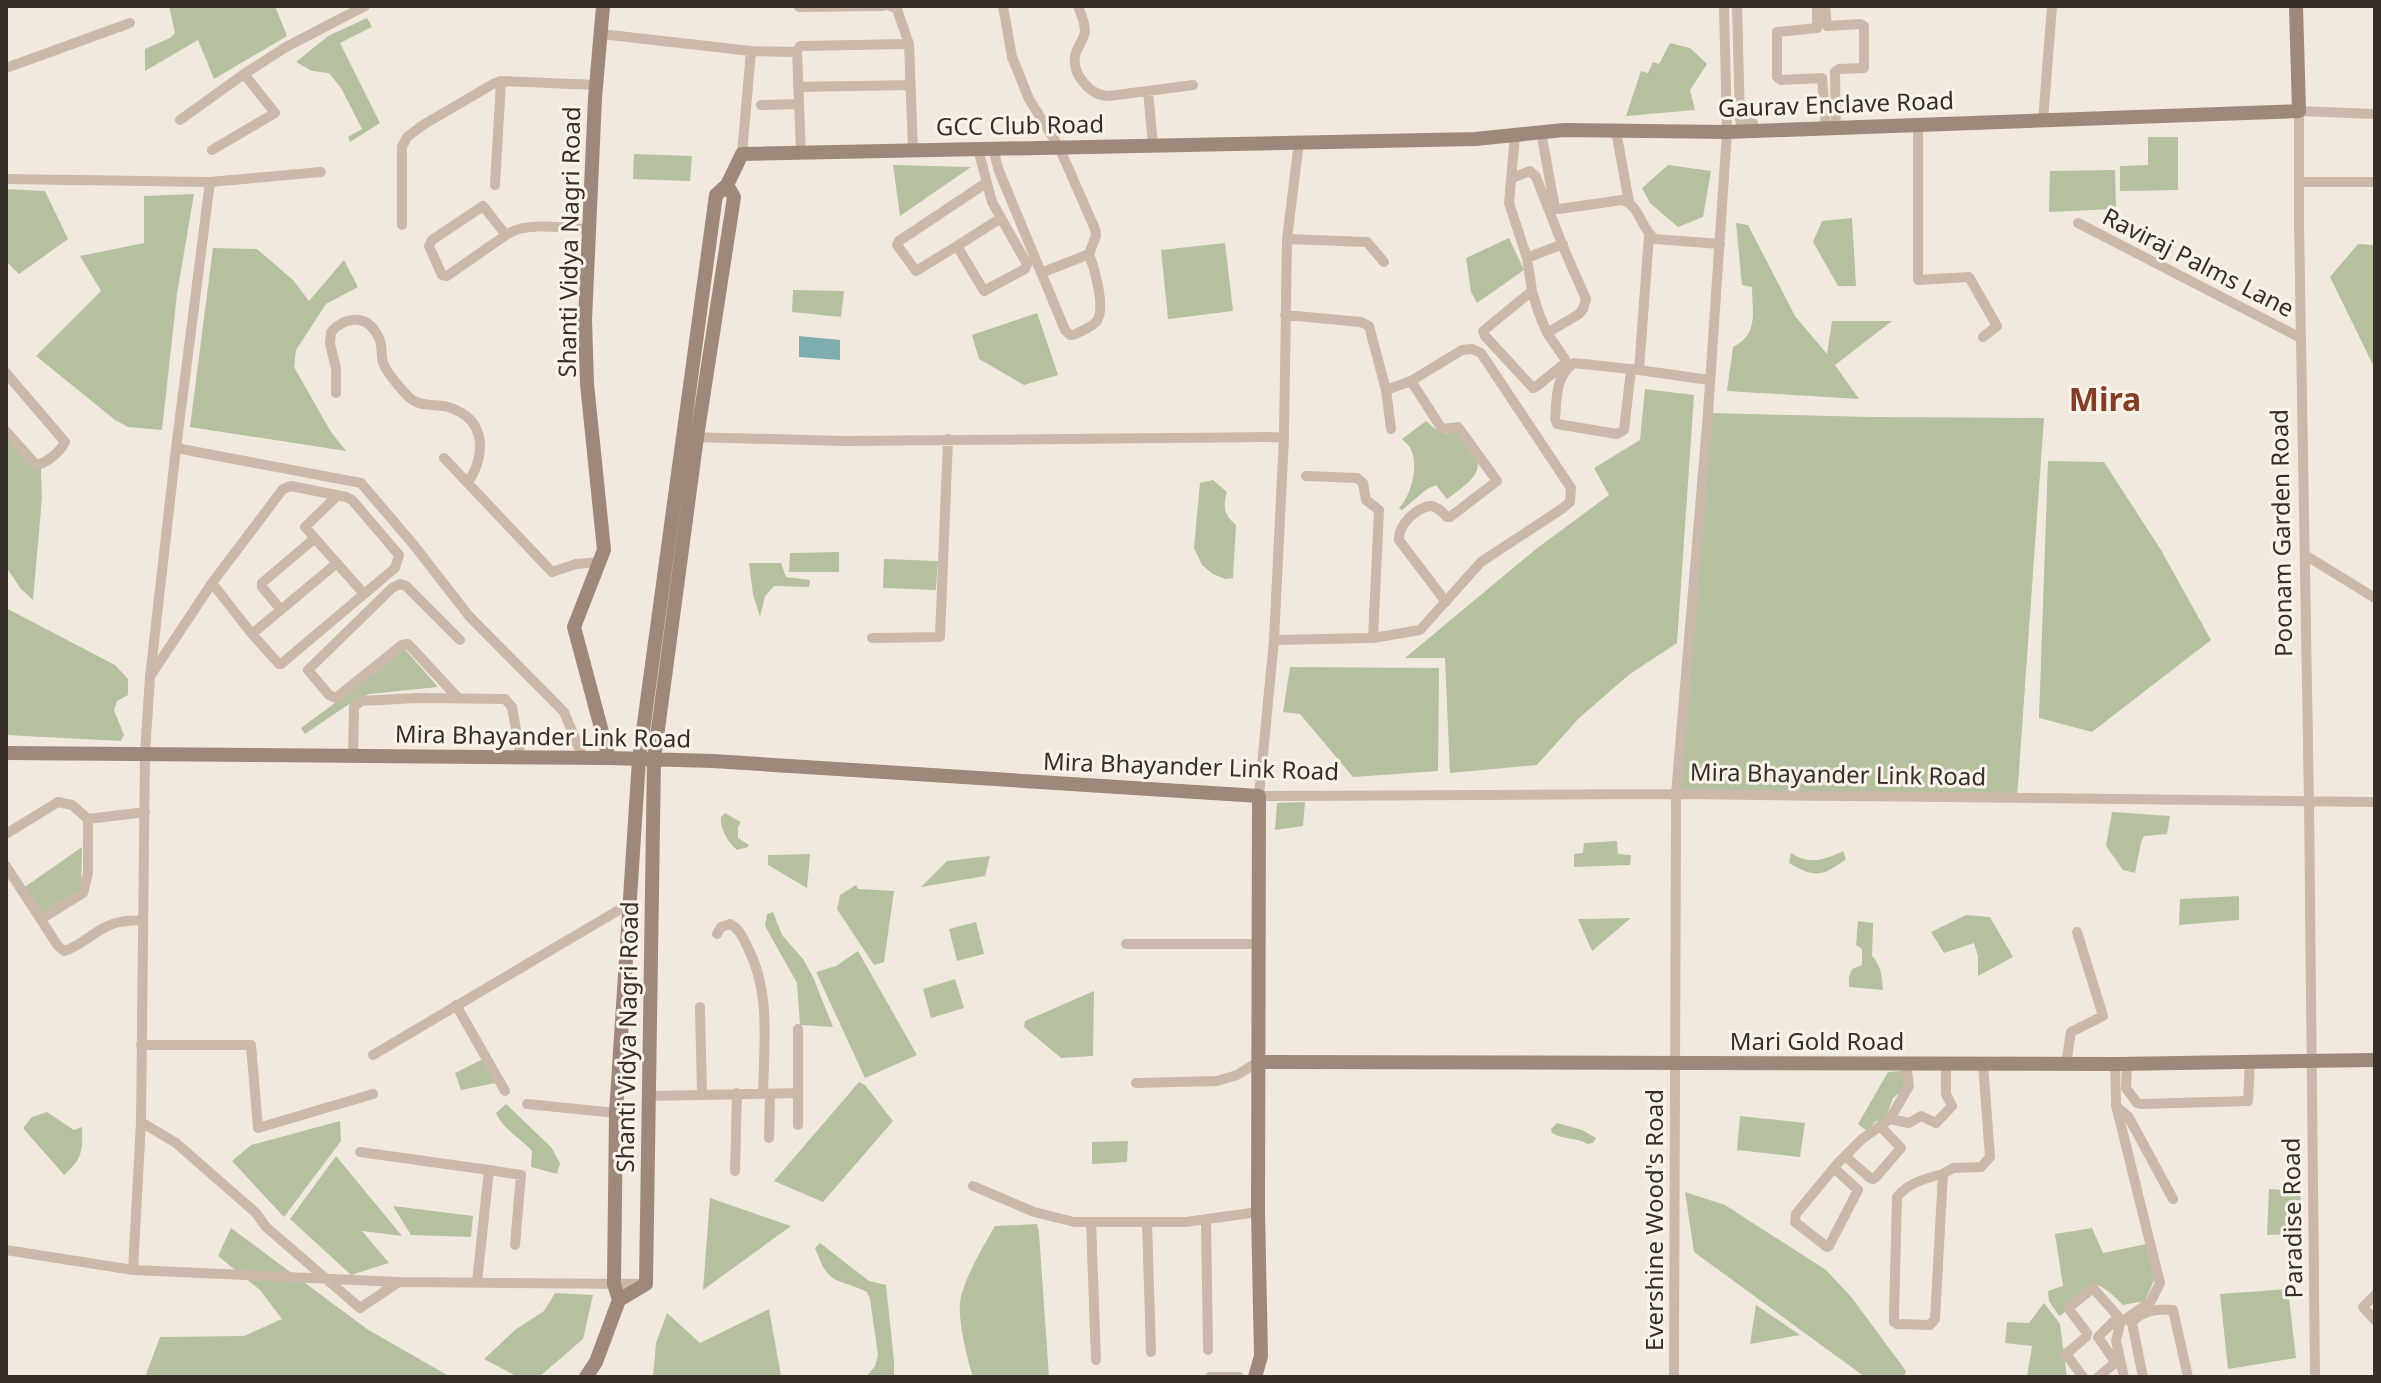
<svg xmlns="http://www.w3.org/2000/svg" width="2381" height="1383" viewBox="0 0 2381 1383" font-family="'Noto Sans',sans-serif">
<rect width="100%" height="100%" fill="#f2e9de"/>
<!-- green -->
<path fill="#b5c19e" d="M169,6h106l12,30 -73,43 -16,-39 -53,31v-22l25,-11 5,-5z
M367,18l5,9 -32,16 40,80 -30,19 -2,-5 14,-8 -21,-41 -12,-15 -17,-2 -16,-9 32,-26z
M1670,43l20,5 17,16 -17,26 5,20 -69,6 15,-45 7,2 5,-11 6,2z
M2148,137h30v53l-58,1v-25l28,-1z
M634,154l58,2 -2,25 -57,-2z
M893,165l78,2 -71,49z
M1668,165l43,6 -8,46 -25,10 -28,-24 -8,-15z
M2115,170l1,39 -67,3 1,-41z
M6,189l39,2 23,48 -49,35 -13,-13z
M194,194l-17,100 -15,136 -34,-3 -13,-7 -79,-64 65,-65 -21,-35 64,-13v-47z
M1852,218l4,68h-18l-25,-44 9,-21z
M1736,223l12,2 47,91 32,38 5,-33h60l-57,44 24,34 -132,-8 6,-44c26,-13 19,-34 19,-60l-10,-2z
M1509,238l15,32 -47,33 -6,-11 -5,-34z
M1225,243l8,68 -65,8 -7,-69z
M2358,244l17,1v124l-45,-92z
M213,248l44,1 36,31 16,21 35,-41 14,27 -32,17 -30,46 -2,17 37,65 15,19 -156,-24z
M793,290l51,1 -3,26 -49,-5z
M1037,313l21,62 -34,10 -45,-26 -7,-24z
M1645,389l49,6 -17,248 -47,31 -51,44 -42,47 -87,8 -5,-115h-40l131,-109 73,-54 -15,-27 46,-28z
M1708,413l165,4 171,1 -27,381 -341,-5z
M1426,421l14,12 7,1 8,-5c32,36 31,42 -8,70l-11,-14 -9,4 -25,21 -3,-2c12,-12 20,-42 12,-58 -1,-4 -6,-8 -9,-11z
M6,431l35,38 1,29 -9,102 -12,-11 -15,-22z
M2048,461l56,1 57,88 50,90 -119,92 -53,-14z
M1213,480l14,12c-4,15 -3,23 9,33l-3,53 -8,1 -12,-5 -11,-9 -8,-17 6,-65z
M839,552v20h-50l1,-19z
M884,559l54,2 -2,29 -53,-2z
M749,563h32l5,14 24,3 -1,7 -35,-1 -9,10 -5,21 -7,-23z
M6,608l109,57 13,14v16l-11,6 -3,9 10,25 -3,6 -115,-6z
M403,647l35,40 -69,7 -23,12 -41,28 -4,-6 57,-42z
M1290,667l149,1 -1,103 -85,6 -53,-63 -17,-2z
M1305,802l-2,24 -28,4 2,-27z
M2112,812l58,4 -3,18 -23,2 -3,7 -6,30 -12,-3 -17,-24z
M725,813l16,9 -3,5v11l11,7 -1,2 -11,3c-9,-8 -17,-20 -16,-33z
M1617,841l1,13 13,1 -1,10 -56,2v-13l9,-1 1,-10z
M82,847l-1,45 -42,32 -20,-33z
M1843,851l3,8c-24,18 -31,19 -57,4l2,-10c18,12 34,7 52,-2z
M810,854l-3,34 -39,-23v-10z
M990,856l-5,20 -64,11 26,-26z
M856,885l2,4 36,2 -10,71 -10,3 -37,-56 3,-14z
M2239,896v24l-60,5 1,-26z
M773,912l9,23 21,24 10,18 20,50 -33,-2 -3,-42 -32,-57 2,-12z
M1966,915l24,2 23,40 -35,19v-20l-4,-13 -30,10 -13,-21z
M1631,918l-39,33 -14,-32z
M1858,921l15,2 -1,33c9,9 10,21 11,34l-34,-3v-10l3,-8 10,-4v-16l-6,-4z
M976,922l8,32 -27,7 -8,-32z
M858,951l59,104 -52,23 -49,-106 20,-6z
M955,979l9,29 -33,10 -8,-29z
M1094,991l-1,65 -32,2 -37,-31 1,-6z
M483,1059l12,24 -34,7 -6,-17z
M1902,1071l3,4 2,8 -5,8 -9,7 -9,25 -8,-2 -9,10 -9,-7 30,-52z
M859,1082l6,3 28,36 -70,81 -49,-21z
M506,1104l45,43 9,16 -3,11 -26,-7 1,-16c-11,-13 -28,-20 -36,-38z
M47,1112l27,18 8,-3c1,24 0,32 -18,48l-41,-47 9,-11z
M1740,1116l65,7 -5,34 -63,-7z
M340,1121l1,20 -57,76 -52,-56 19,-16z
M1557,1123l25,7 14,8 -3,5 -6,1c-10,-7 -24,-4 -35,-11l-1,-4z
M1128,1141l-1,21 -35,2v-22z
M336,1156l66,80 -40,-5 27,32 -38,12 -61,-56z
M2269,1189l32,2 -3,43 -31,1z
M1685,1192l40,13 101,65 26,28 54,73 -2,6h-39l-171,-125z
M710,1198l81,28 -88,64z
M393,1206l80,10 -2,21 -60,-2z
M1037,1224l2,9 10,144h-76c-6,-19 -15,-56 -13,-75 3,-22 24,-57 35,-76z
M231,1228l136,101 80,46 8,2h-310l15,-40 84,-1 38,-17 -22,-29 -42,-34z
M2092,1228l11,25 43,-9 9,34 -10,23 -22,4c-33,-33 -35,-23 -60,9l-4,2 -10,-15 -1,-10 15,-5 -8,-52z
M820,1243l49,38 17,4 8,76v16h-28l9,-11 3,-11 -8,-56 -3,-7c-33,-16 -37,-4 -52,-44z
M2288,1289l8,69 -68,11 -8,-75z
M555,1293l38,2 -10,44 -44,38h-21l-34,-18 31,-29 29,-19z
M2044,1303l16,21 7,53h-40l5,-31 -27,-3 2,-21 22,1z
M1756,1305l44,30 -50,9z
M769,1309l12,67 -128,1 3,-34 11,-30 33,30z"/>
<!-- water -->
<path fill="#7dadaf" d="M799,336l41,4v20l-41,-3z"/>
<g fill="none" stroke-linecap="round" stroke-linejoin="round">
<!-- street -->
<path stroke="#cab9aa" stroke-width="10" d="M890,6l7,3 12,35 4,106
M1078,6c3,8 7,17 7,25 -1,9 -8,16 -10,25 -3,18 15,40 34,40l84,-11
M1737,6l3,113 1,4h12l1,8
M1817,6v22l-40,4v45l4,3 41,-2 4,50
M1825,6l2,20 33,-2 4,2v42l-25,1 -4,3 1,56
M799,7l84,-1
M601,34l150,17 -9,103
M751,51l46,1
M6,68l124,-45
M798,87l111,-2
M1148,91l5,54
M761,105l38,-1
M180,120l64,-46
M2043,121l9,-115
M1918,125v155l51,-3 28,49 -14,11
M1616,131l13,71
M1541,132l14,76 4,1 63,-9c19,6 18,28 33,39l65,5
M1515,135l-6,68 18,55 5,33 6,20 9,22 18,26 -1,5 -27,22 -4,2 -48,-52 -2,-5 49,-40
M1299,142l-12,97 -3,198 -10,203 -15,156 417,-2 699,8
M978,149l14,53 35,62 -2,5 -41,22 -27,-45 44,-28
M993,149l6,22 66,159 5,5h3c7,-3 17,-7 23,-13 11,-12 -2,-54 -7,-68l7,-18 -1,-7 -36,-82 -30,-48 -17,-42 -9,-51
M212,150l63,-37 -31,-39 42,-27 79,-41
M801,153l-4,-101 3,-6 109,-2
M1512,178l18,-7 6,6 28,72 22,50 -3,10 -4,5 -32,19
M6,179l204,3 111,-10
M2299,182h76
M495,185l6,-104
M2078,223l223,115
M402,225v-78l5,-10 16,-12 70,-41 8,-3 95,4
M506,235l-23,-29 -51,34 -3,6 13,29 4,1h1l59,-41c20,-14 60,-7 83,-6
M1649,236l-10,134 70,10
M1287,239l80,3 17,20
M957,246l-41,25 -19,-26 2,-4 87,-58
M1527,258l36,-14
M1041,273l48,-19
M1631,370l-7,60 -7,4 -60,-10 -2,-5c2,-21 0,-43 19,-56l65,7
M6,373l59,69c-5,10 -18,21 -29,23l-30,-34
M1411,381l31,48 16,-2 39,54 -47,36h-3c-5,-5 -10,-11 -17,-11 -14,2 -32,19 -31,34l47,62
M1386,390l5,39
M336,393v-25l-6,-24 1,-12c17,-19 40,-16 49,9 3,8 0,17 4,24 3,8 21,29 27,34 10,8 26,5 37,8 39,12 38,47 20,76
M690,437l155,4 439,-4
M176,448l185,35 52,61 56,72 95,96 19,46
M444,458l108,114 24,-8 23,-2
M1306,476l51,2 6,5 3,17 13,10 -6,128
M338,495l-33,32 59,67
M2305,555l70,43
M212,583l40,51 85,-71
M281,610l-19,-23v-4l53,-45
M872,638l68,-1 8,-198
M1274,640l99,-2 47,-8 61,-68 82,-54 7,-6 1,-14 -90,-135 -9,-4 -10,1 -51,31 -25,9 -17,-64 -8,-4 -76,-7
M151,675l61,-92 71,-94 8,-3 55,11 6,3 47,55 -4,13 -114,96h-2l-27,-30
M459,699l-51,-55 -6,1 -66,53 -7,-3 -21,-25 84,-82 8,-4 6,2 54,54
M353,756l1,-49 7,-6 56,-3 88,1 7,8 9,51
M88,819l57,-7
M6,834l52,-32 14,3 16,14v54l-5,20 -42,26
M6,866l52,80 6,5c17,-5 30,-20 46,-26 10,-5 22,-4 33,-5
M717,934l4,-7 9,-3c10,5 13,14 18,24 23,45 16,97 15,146
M1126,944h133
M456,1005l49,86
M700,1007l2,88
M141,1045h110l7,83 115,-34
M373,1055l256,-151
M2066,1064l5,-32 32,-16 -26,-84
M2115,1064l1,41 44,178 -9,18 -31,22 -4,18 8,36
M2127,1064l-1,24 11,15 4,1 107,-3 2,-40
M1136,1083l81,-2 20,-6 21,-13
M649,1096l149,-3
M527,1104l89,9
M2117,1107l11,9 45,83
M1890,1119l19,4 12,-7 15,7 16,-17 -6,-12v-30
M141,1122l35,21 80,70 10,14 94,81 39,-26
M798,1125v-96
M769,1138l1,-44
M360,1152l129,18 -12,112
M1845,1156l25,22 3,1 3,-2 25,-29 -21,-22
M1834,1168l24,22 -29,56 -2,1 -32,-25 1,-8 42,-51 24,-24 28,-20 19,-33 -3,-22
M489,1170l32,5 -6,70
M735,1171l2,-78
M1943,1174c-17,4 -35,9 -46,23l-3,119v6l3,2 33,1 5,-6 8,-145 10,-6 28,-1 9,-10 -7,-93
M973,1186l61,26 40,10h112l72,-10
M1206,1219l2,131
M1091,1222l5,138
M1147,1222l4,130
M6,1250l127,20 266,12 245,2
M133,1270l8,-148 4,-369 5,-76 26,-229 34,-266
M2375,1295l-12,12 12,13
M2113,1359l-15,-22 20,-20
M1210,1377h29
M1674,1377l2,-583 32,-381 19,-281 -3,-126
M2083,1377l-17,-23 20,-17 1,-4 -19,-25 25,-20 29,33
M2098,1377l22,-18
M2143,1377l-11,-54c8,-12 27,-15 41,-13l15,67
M2315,1377l-6,-575 -10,-577v-114l76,3"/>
<!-- secondary -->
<path stroke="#9e887b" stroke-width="14" d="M603,6l-8,92 -10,222 2,64 17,166 -30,77 35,131
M727,185l7,12 -37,240 -43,322 -8,525 -27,16 -5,-16 2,-171 23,-353 77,-565 11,-10 15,-31 733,-15 89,-9 163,2 572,-21 -3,-105
M6,753l603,5 104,3 546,35 -1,416 3,144 -6,21
M1258,1062l858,2 259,-4
M586,1377l10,-15 23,-62"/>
</g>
<g text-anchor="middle" stroke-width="6" stroke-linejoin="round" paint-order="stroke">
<!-- street labels -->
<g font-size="24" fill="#382e29" stroke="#faf3ea">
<text transform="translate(1836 105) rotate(-2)" y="8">Gaurav Enclave Road</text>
<text transform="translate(1020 126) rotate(-1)" y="8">GCC Club Road</text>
<text transform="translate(570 242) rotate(-89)" y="8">Shanti Vidya Nagri Road</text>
<text transform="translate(2198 263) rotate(27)" y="8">Raviraj Palms Lane</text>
<text transform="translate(2282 533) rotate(-91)" y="8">Poonam Garden Road</text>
<text transform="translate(543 737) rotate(1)" y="8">Mira Bhayander Link Road</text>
<text transform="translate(1191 767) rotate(2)" y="8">Mira Bhayander Link Road</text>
<text transform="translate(1838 775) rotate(1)" y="8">Mira Bhayander Link Road</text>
<text transform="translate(628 1037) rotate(-89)" y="8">Shanti Vidya Nagri Road</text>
<text x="1817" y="1050">Mari Gold Road</text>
<text transform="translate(2293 1218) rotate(-91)" y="8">Paradise Road</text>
<text transform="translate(1655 1220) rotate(-90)" y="8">Evershine Wood's Road</text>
</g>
<!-- district labels -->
<g font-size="32" font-weight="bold" fill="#853b24" stroke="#faf3ea">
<text x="2105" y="411">Mira</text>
</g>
</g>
<!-- border -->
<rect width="2381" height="1383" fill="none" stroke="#382e29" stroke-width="16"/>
</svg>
